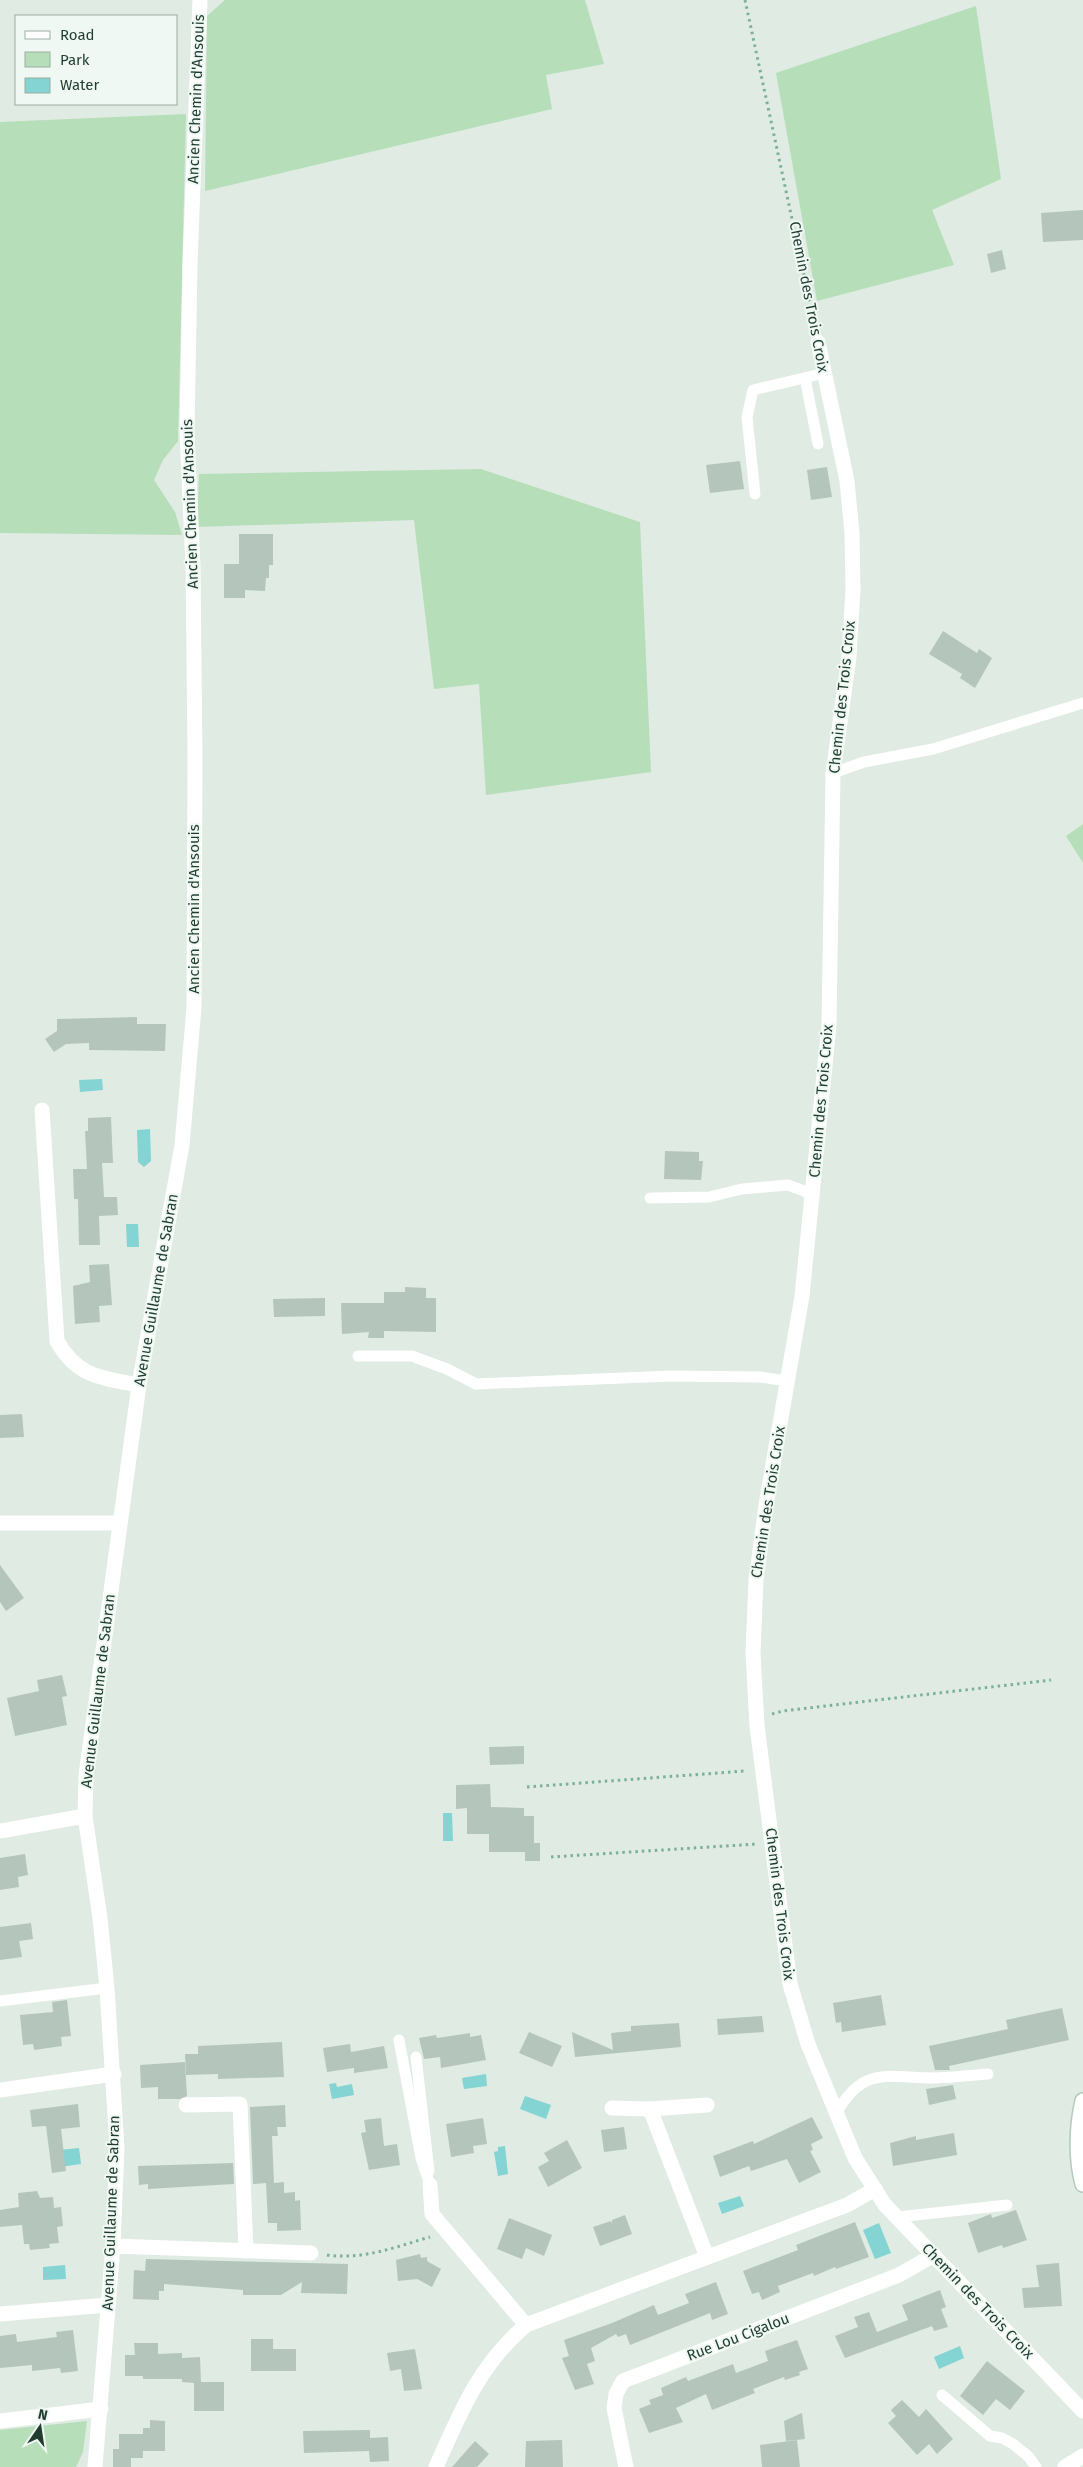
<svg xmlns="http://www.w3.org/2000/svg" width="1083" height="2467" font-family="'Fira Sans',sans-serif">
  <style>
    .green { fill: #b6deb9 }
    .water { fill: #83d4d2 }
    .building { fill: #b4c6bc }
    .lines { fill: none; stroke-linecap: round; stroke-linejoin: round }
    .secondary-casing { stroke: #b1ccbd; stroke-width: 18 }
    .path { stroke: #7db197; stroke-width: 3; stroke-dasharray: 2.5 4; stroke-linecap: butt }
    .lane { stroke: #fff; stroke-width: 11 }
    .street { stroke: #fff; stroke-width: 15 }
    .secondary { stroke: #fff; stroke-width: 15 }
    .labels { text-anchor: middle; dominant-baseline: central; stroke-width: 4; stroke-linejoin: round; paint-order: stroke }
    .street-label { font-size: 15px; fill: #1f3c2f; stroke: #eff8f2 }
  </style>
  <rect width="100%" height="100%" fill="#dfebe3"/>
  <g class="green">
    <polygon points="225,0 585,0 604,64 546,75 552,109 205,191 207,16"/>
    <polygon points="976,6 1001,179 932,210 954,265 817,301 776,73"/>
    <polygon points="186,114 178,441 163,460 154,480 175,512 182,535 0,533 0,122"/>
    <polygon points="481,469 640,522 651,772 486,795 479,684 434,689 414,520 197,527 199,474"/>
    <polygon points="1083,824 1083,863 1066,836"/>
    <polygon points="87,2421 83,2452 76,2467 0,2467 0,2430"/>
  </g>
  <g class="water">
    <polygon points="102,1079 103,1090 80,1092 79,1080"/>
    <polygon points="150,1129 151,1161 144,1167 138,1162 137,1130"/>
    <polygon points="126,1224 138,1224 139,1247 127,1247"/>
    <polygon points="443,1813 452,1813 453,1841 443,1841"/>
    <polygon points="486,2074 487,2086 464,2089 462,2078"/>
    <polygon points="336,2083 337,2087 352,2084 354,2095 332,2099 329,2084"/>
    <polygon points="525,2096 551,2105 546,2119 520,2109"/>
    <polygon points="505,2146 508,2174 498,2176 494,2152 498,2151 498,2147"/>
    <polygon points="79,2148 81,2164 52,2168 50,2151"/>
    <polygon points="740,2196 744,2206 722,2214 718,2203"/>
    <polygon points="879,2223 891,2253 875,2259 863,2230"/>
    <polygon points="65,2265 66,2279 43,2280 43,2267"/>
    <polygon points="960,2346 964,2358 939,2369 934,2357"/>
  </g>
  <g class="building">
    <polygon points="1083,210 1083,240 1043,242 1041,213"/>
    <polygon points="1002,250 1006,269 991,273 987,254"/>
    <polygon points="740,461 744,489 710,493 706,465"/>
    <polygon points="827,467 832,497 811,500 807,470"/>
    <polygon points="239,534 273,534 273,565 269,565 269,578 266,578 265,591 245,590 245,598 224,598 224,564 239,564"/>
    <polygon points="943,631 977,653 979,649 992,658 975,688 960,678 962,674 929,654"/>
    <polygon points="137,1017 137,1024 166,1024 165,1051 89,1050 89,1043 66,1044 54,1052 45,1039 57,1031 57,1019"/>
    <polygon points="111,1117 113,1163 102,1163 104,1197 117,1197 118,1215 99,1216 100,1245 79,1245 78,1199 74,1199 73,1169 87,1169 85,1131 88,1131 88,1118"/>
    <polygon points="665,1151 699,1152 699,1161 703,1161 701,1180 664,1179"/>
    <polygon points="109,1264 112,1305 99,1306 100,1322 75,1324 73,1286 90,1282 89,1265"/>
    <polygon points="405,1287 426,1288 426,1298 436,1298 436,1332 384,1331 384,1338 368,1338 369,1332 342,1334 341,1303 384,1303 384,1292 405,1292"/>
    <polygon points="325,1298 325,1316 274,1317 273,1299"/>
    <polygon points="22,1414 24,1437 0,1438 0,1415"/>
    <polygon points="0,1565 24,1598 6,1611 0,1602"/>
    <polygon points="62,1675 67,1696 62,1697 67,1725 15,1736 7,1698 39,1691 37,1680"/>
    <polygon points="524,1746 524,1764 490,1765 489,1747"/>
    <polygon points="490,1784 491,1807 524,1808 524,1816 534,1816 534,1843 540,1843 540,1861 525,1861 525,1852 489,1852 489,1834 467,1834 467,1808 456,1809 456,1785"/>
    <polygon points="25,1854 28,1875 18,1877 19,1887 0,1890 0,1858"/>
    <polygon points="31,1923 33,1939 19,1941 22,1957 0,1960 0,1927"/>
    <polygon points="881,1995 886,2025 842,2032 841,2022 836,2023 833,2003"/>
    <polygon points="67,2000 71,2036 61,2037 62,2046 34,2050 33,2044 23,2045 20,2015 53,2012 52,2002"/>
    <polygon points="1062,2008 1069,2040 949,2066 950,2070 935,2070 929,2046 1008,2029 1006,2020"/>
    <polygon points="762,2016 764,2032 718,2035 717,2019"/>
    <polygon points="679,2023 681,2047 575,2057 572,2032 613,2050 611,2033 631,2031 631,2026"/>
    <polygon points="529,2032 562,2046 552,2067 519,2053"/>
    <polygon points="470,2033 470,2037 481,2035 486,2060 441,2068 440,2057 424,2059 419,2038 436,2035 437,2038"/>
    <polygon points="282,2042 284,2077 218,2079 218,2074 186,2075 185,2054 198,2054 198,2046"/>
    <polygon points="350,2044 351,2052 384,2046 388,2068 354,2073 354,2068 327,2072 323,2048"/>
    <polygon points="185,2062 187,2096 180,2099 158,2099 158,2087 141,2088 140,2065"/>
    <polygon points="953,2085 956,2099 929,2105 926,2089"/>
    <polygon points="78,2104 80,2127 61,2129 66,2171 52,2173 46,2126 32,2127 30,2110"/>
    <polygon points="285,2105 286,2127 277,2127 278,2136 272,2136 274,2183 284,2182 284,2193 295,2192 295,2201 300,2200 301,2230 277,2231 277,2223 268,2223 266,2183 253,2184 250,2107"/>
    <polygon points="812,2117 823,2138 811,2144 813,2150 810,2151 821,2172 799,2183 787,2159 751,2171 749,2166 720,2177 713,2156 753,2141 754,2144"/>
    <polygon points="381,2118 384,2146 397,2144 400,2165 369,2170 361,2133 366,2132 364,2120"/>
    <polygon points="483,2118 487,2144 473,2146 474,2153 451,2157 446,2124"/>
    <polygon points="624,2127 627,2149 604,2152 601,2130"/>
    <polygon points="954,2133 957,2155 893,2166 890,2143 916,2136 916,2140"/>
    <polygon points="567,2140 582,2168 548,2187 538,2167 549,2161 544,2153"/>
    <polygon points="233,2163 234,2184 148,2189 148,2184 139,2185 138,2166"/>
    <polygon points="37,2191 40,2198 53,2197 54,2208 61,2207 63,2226 57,2227 59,2243 49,2244 50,2248 30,2250 29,2244 24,2244 22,2225 0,2227 0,2210 19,2207 18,2193"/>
    <polygon points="1016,2210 1027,2240 1003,2248 1002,2245 978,2253 968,2223 991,2214 992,2218"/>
    <polygon points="625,2215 632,2234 600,2246 593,2227 611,2221 612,2224 612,2220"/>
    <polygon points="509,2218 552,2235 544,2256 526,2248 522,2259 497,2249"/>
    <polygon points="855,2222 869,2257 836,2269 835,2267 814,2276 813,2273 778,2286 780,2292 762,2300 759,2292 752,2294 743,2271 798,2250 796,2245"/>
    <polygon points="420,2254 421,2258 427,2257 427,2261 441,2269 432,2287 417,2279 398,2281 396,2260"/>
    <polygon points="146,2259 348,2264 347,2294 301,2293 302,2282 281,2295 243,2295 243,2290 164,2284 164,2291 159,2291 159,2300 133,2299 134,2270 145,2271"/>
    <polygon points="1059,2263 1062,2306 1024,2308 1022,2288 1039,2287 1036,2265"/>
    <polygon points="716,2282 728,2314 712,2320 710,2313 630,2345 626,2334 618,2337 616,2334 591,2348 595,2361 587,2364 594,2384 575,2390 562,2358 569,2356 564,2340 612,2323 654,2305 658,2315 689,2303 685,2294"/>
    <polygon points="940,2290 946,2307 941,2309 948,2327 934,2331 932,2326 845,2358 835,2336 858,2327 854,2317 869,2312 877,2332 908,2320 902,2305"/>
    <polygon points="73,2330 78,2371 61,2373 60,2368 32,2371 32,2365 0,2368 0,2336 16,2334 17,2342 57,2337 56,2332"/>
    <polygon points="251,2339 273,2339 273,2349 296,2349 296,2371 251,2371"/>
    <polygon points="797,2340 808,2369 799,2372 800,2375 785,2380 784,2377 753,2389 755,2393 712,2410 706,2394 676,2408 683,2422 649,2433 639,2409 651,2404 649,2400 663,2395 661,2388 686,2377 688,2381 733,2364 736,2373 768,2361 765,2351"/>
    <polygon points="134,2343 158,2343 158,2354 182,2353 182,2358 200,2357 201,2382 224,2382 224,2411 194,2411 194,2383 182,2382 182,2379 143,2379 143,2376 125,2376 125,2355 135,2355"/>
    <polygon points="415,2349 422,2389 404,2391 401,2369 390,2371 387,2353"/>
    <polygon points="987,2361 1025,2391 1010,2410 996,2399 983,2415 960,2396"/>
    <polygon points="902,2400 919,2417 926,2409 953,2439 937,2454 929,2444 917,2455 888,2423 896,2416 891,2410"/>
    <polygon points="802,2413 805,2439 786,2441 784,2421"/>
    <polygon points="150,2420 165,2421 165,2451 143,2451 143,2458 131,2458 131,2467 113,2467 113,2449 119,2449 119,2434 143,2434 143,2428 150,2428"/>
    <polygon points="370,2430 370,2438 388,2437 389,2461 370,2462 369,2451 304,2453 303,2431"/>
    <polygon points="562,2440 563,2467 525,2467 526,2441"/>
    <polygon points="797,2440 800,2467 762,2467 760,2445"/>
    <polygon points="475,2441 489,2454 477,2467 452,2467"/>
  </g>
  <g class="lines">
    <g class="secondary-casing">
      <path id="secondary" d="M1083,2101C1077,2127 1076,2158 1083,2184"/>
    </g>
    <g class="path">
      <polyline points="745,0 815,326"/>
      <polyline points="772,1714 783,1711 1051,1680"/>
      <polyline points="527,1787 745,1771"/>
      <polyline points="551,1857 757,1844"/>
      <path d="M327,2255C364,2260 395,2247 430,2237"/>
    </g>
    <g class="lane">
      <polyline points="805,378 818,444"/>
      <polyline points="755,494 747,417 753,390 825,373"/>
      <polyline points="833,773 864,762 933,749 1083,703"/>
      <polyline points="650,1198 709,1197 742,1189 788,1185 812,1194"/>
      <polyline points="358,1356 412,1356 447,1369 476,1384 670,1376 760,1377 787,1381"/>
      <polyline points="0,2001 107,1988"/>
      <polyline points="399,2040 421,2158 430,2185"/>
      <polyline points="416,2057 429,2171"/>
      <path d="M837,2112C864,2065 888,2078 934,2078C952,2078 970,2075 988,2074"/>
      <polyline points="898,2217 1007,2205"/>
      <polyline points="942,2395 990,2436 1002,2438 1013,2444 1028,2456 1036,2467"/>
    </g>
    <g class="street">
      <polyline points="818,342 847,481 852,533 853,590 849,657 833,773 829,1025 802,1296 766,1505 756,1580 753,1653 757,1726 790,1984 808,2044 855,2158 885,2205 1083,2411"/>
      <path d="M42,1110L57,1341C77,1377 102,1378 139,1385"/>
      <polyline points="0,1523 120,1523"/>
      <polyline points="0,1831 85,1816"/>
      <polyline points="0,2090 114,2074"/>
      <polyline points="186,2105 240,2104 246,2251"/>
      <polyline points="612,2108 650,2109 707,2105"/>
      <polyline points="650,2109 707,2257"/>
      <polyline points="430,2185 432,2214 526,2325"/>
      <polyline points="113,2246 311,2253"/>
      <polyline points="0,2314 108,2305"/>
      <polyline points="0,2421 101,2409"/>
      <polyline points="95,2467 113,2246 117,2148 107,1988 100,1918 85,1816 86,1775 139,1385 182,1145 194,1008 195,756 193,566 187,433 190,265 200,0"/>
      <path d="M436,2467C460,2413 479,2365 526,2325L847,2205L875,2189"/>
      <polyline points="626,2467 614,2408 616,2394 623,2381 899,2275 934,2255"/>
      <polyline points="1065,2467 1083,2456"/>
    </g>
    <use href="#secondary" class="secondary"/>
  </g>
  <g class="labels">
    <g class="street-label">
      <text transform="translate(196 99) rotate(-88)">Ancien Chemin d'Ansouis</text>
      <text transform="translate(809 297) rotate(79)">Chemin des Trois Croix</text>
      <text transform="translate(190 504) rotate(-92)">Ancien Chemin d'Ansouis</text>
      <text transform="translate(842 697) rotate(-84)">Chemin des Trois Croix</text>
      <text transform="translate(194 909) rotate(-90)">Ancien Chemin d'Ansouis</text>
      <text transform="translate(821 1101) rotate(-85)">Chemin des Trois Croix</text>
      <text transform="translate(156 1290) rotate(-80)">Avenue Guillaume de Sabran</text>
      <text transform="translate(768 1502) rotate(-81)">Chemin des Trois Croix</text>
      <text transform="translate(98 1691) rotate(-83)">Avenue Guillaume de Sabran</text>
      <text transform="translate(780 1904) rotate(83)">Chemin des Trois Croix</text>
      <text transform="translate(111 2213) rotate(-88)">Avenue Guillaume de Sabran</text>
      <text transform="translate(978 2301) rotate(46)">Chemin des Trois Croix</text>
      <text transform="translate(738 2337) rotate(-21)">Rue Lou Cigalou</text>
    </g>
  </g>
  <rect x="15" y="15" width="162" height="90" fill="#eff8f2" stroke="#9cada4"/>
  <rect x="25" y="31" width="25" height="8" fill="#ffffff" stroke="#9cada4"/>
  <text x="60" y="40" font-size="15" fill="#1f3c2f">Road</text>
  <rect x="25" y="52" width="25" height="15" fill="#b6deb9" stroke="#9cada4"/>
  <text x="60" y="65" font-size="15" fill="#1f3c2f">Park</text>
  <rect x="25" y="78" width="25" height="15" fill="#83d4d2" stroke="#9cada4"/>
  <text x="60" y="90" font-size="15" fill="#1f3c2f">Water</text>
  <g transform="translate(40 2427) rotate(13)" stroke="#eff8f2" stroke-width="4" paint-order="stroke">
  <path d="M0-4L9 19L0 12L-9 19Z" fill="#1f3c2f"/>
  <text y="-8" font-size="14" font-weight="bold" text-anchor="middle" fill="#1f3c2f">N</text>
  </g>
</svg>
